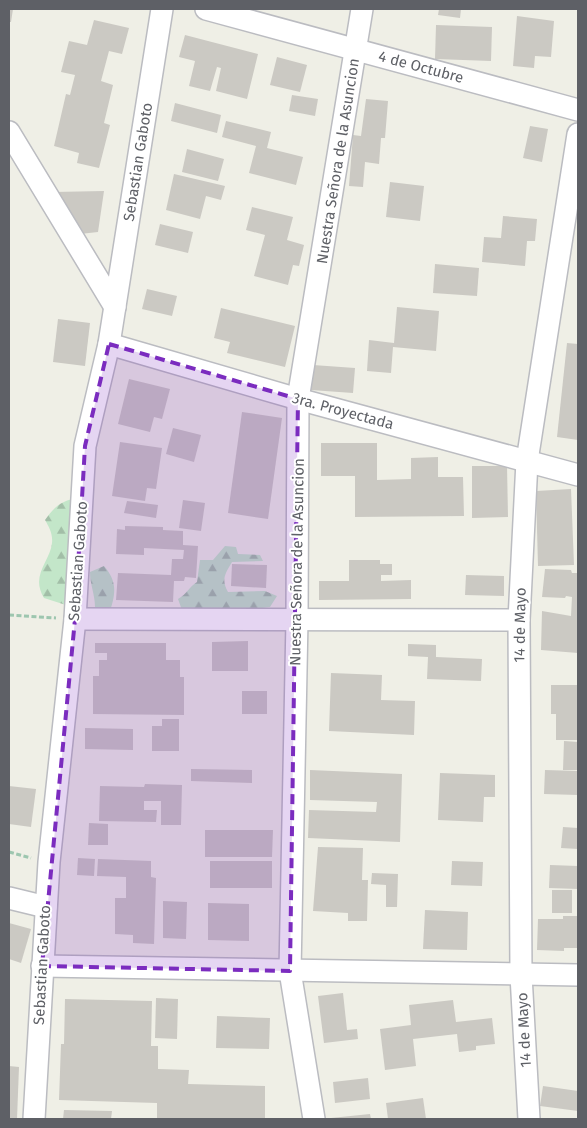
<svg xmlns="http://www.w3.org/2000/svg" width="587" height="1128" font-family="'Fira Sans',sans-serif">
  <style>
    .forest { fill: url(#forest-firs) }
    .building { fill: #cbc9c3 }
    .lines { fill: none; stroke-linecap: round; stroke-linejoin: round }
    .street-casing { stroke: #bbbcc1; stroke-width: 24 }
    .path { stroke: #9dc6af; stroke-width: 3; stroke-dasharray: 5 2.5; stroke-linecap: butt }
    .street { stroke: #fff; stroke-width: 21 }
    .marked { fill: #7b2cbf; fill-opacity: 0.2; stroke: #7b2cbf; stroke-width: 4; stroke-dasharray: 10 6; stroke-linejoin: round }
    .labels { text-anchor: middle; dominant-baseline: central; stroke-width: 4; stroke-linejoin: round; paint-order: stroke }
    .street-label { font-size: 15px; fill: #5e6066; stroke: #fff }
  </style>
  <defs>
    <pattern id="forest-firs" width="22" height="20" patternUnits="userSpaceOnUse" patternTransform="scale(1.25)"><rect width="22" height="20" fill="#c3e6c9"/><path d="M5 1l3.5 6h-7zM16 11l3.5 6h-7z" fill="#a2bea7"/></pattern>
  </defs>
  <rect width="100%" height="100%" fill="#efefe6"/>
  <g class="forest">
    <path d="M79,498L69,606L44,598C30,575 50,562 52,543C53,534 49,527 45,520C55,506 62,500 79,498Z"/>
    <path d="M225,546L236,547L238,554L260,555L263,561L232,562C225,574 221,579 228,592L265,591L277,596L270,607L249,610H182L178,599C187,594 189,587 197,582L200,560H213Z"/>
    <path d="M104,566C117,581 116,593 110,611H101L95,607C95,594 90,585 90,572Z"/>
  </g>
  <g class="building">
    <polygon points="9,9 13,9 11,22 9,22"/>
    <polygon points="439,9 461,9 460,18 438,15"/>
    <polygon points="517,16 554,21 551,57 535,56 534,68 513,66"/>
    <polygon points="94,20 129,28 122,54 109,51 101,81 113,85 104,123 110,125 99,168 77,163 79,153 54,146 66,94 70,95 75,75 61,72 69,41 87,45"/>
    <polygon points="436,25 492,27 491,61 435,59"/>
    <polygon points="185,35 258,54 247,99 216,91 221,68 217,67 210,91 189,86 195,61 179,57"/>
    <polygon points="277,57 307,65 300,92 270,85"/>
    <polygon points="292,95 318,99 315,116 289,111"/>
    <polygon points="366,99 388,101 385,138 381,138 379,164 365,162 363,187 349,186 353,135 361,136"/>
    <polygon points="175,103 221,115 217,133 171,121"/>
    <polygon points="226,121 271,132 267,148 303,157 296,185 249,173 256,146 222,137"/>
    <polygon points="530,126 548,129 542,162 523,158"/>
    <polygon points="187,149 224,159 218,181 182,172"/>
    <polygon points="174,174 225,186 221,200 206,196 200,219 166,210"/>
    <polygon points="390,182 424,186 420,221 386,217"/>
    <polygon points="104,191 98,232 80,234 53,192"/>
    <polygon points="252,207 293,217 287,240 304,245 299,266 293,265 288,285 254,276 265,235 246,230"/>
    <polygon points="503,216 537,219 535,241 527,241 525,266 482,262 484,237 501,238"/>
    <polygon points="160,224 193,232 188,253 155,245"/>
    <polygon points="435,264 479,268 477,296 433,293"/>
    <polygon points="147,289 177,296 172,316 142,309"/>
    <polygon points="397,307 439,311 436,351 393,347 391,373 367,371 369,340 394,343"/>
    <polygon points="221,308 295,326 285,367 227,353 230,342 214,338"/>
    <polygon points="58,319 90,323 85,366 53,362"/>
    <polygon points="567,343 578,344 578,440 557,437"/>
    <polygon points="313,365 355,368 353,393 311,390"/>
    <polygon points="129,379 170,389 162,419 154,417 150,432 118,424"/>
    <polygon points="242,412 282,418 268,519 228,513"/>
    <polygon points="173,428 201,435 194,462 166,454"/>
    <polygon points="120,442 162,448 156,489 147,488 145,501 112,496"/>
    <polygon points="321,443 377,443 377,480 411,479 411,458 438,457 438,477 463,477 464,516 355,517 355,476 321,476"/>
    <polygon points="472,466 507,466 508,517 472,518"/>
    <polygon points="571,489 574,565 538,566 536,491"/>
    <polygon points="183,500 205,503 201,531 179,528"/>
    <polygon points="127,501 158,505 156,518 124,513"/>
    <polygon points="125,526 163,527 163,530 183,531 183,545 198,546 196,578 185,577 184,581 174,581 173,602 116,600 118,573 171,575 172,559 183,559 184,550 144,548 144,555 116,554 117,529 125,530"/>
    <polygon points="349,560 380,560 380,564 392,564 392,575 381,575 381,581 411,580 411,599 319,600 319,581 349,581"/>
    <polygon points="232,564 267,565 266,588 231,586"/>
    <polygon points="545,569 571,570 572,573 578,573 578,653 541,650 542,611 571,616 572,597 566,596 565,598 542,597"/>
    <polygon points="466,575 504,576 504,596 465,595"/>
    <polygon points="248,641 248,671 212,671 212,642"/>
    <polygon points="95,643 166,643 166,660 180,660 180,677 184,677 184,715 93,714 93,676 99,676 99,660 107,660 107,653 95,653"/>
    <polygon points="408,644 436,645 436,657 482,659 481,681 427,679 428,657 408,656"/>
    <polygon points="331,673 382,675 381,700 415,701 414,735 329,731"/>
    <polygon points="551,685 578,685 578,740 556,740 556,714 551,714"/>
    <rect x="242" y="691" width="25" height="23"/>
    <polygon points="162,719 179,719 179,751 152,751 152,726 162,726"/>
    <polygon points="85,728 133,729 133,750 85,749"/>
    <polygon points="564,741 578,742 578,770 563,770"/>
    <polygon points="191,769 252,770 252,783 191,781"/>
    <polygon points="310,770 402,774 400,842 308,838 309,810 376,812 377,802 310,800"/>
    <polygon points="545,770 578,771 578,795 544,794"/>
    <polygon points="440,773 495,775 495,797 484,797 483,822 438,820"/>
    <polygon points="145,784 182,785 181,825 161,825 161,801 144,801 144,810 157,810 156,822 99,821 100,786 144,787"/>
    <polygon points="9,786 36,789 31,827 9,824"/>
    <polygon points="89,823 108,824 108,845 88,845"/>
    <polygon points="563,827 578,828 578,849 561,848"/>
    <polygon points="205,830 273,830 272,857 205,857"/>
    <polygon points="318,847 363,848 362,880 368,880 367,921 348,921 348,913 313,911"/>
    <polygon points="78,858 95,859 94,876 77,875"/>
    <polygon points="98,859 151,861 151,877 156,878 154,944 133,943 133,935 115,934 115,898 126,898 126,877 97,876"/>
    <rect x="210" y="861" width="62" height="27"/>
    <polygon points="452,861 483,862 482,886 451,885"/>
    <polygon points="550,865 578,866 578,889 549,888"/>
    <polygon points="372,873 398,874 397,907 386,907 386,885 371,884"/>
    <rect x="552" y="890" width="20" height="23"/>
    <polygon points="163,901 187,902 186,939 163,938"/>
    <polygon points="208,903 249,904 249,941 208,940"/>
    <polygon points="425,910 468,912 467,950 423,949"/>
    <polygon points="563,916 578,916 578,948 564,948 564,951 537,950 538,919 563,919"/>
    <polygon points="9,923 31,929 21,963 9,959"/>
    <polygon points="343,993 347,1030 357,1029 358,1039 324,1043 318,996"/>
    <polygon points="156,998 178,999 177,1039 155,1038"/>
    <polygon points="65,999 152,1001 151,1046 158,1046 158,1069 189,1070 188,1084 265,1086 265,1119 157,1119 157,1103 59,1100 61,1044 64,1044"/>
    <polygon points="453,1000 456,1022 492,1018 495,1044 476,1046 476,1050 459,1052 457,1034 413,1039 416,1066 385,1070 380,1029 411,1025 409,1005"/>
    <polygon points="217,1016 270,1018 269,1049 216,1048"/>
    <polygon points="9,1066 19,1067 17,1119 9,1119"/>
    <polygon points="368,1078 370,1099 335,1103 333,1082"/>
    <polygon points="543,1086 578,1091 578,1111 540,1106"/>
    <polygon points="423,1098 426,1119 388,1119 386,1103"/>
    <polygon points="64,1110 112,1111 111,1119 63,1119"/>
    <polygon points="370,1114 371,1119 331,1119 331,1118"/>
  </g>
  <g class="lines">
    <g class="street-casing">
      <g id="street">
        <polyline points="206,9 578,110"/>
        <polyline points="9,132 115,307"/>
        <polyline points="109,344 298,399 578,475"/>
        <polyline points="75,619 519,620"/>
        <polyline points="9,898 46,907"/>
        <polyline points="42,966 578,975"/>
        <polyline points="34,1119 49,862 75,619 85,446 109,344 162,9"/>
        <polyline points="314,1119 290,971 297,620 298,399 362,9"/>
        <polyline points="529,1119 521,975 519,620 527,461 578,134"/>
      </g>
    </g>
    <g class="path">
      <polyline points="9,615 56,618"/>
      <polyline points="9,852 31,858"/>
    </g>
    <use href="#street" class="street"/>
  </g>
  <path class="marked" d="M109,344L298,399L290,971L42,966L75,619L85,446Z"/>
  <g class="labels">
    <g class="street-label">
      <text transform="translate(421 67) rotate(15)">4 de Octubre</text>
      <text transform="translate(338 161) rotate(-81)">Nuestra Señora de la Asuncion</text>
      <text transform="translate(138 162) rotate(-81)">Sebastian Gaboto</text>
      <text transform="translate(343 411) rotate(15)">3ra. Proyectada</text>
      <text transform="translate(78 561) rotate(-86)">Sebastian Gaboto</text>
      <text transform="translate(297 562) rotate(-89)">Nuestra Señora de la Asuncion</text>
      <text transform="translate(520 625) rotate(-89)">14 de Mayo</text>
      <text transform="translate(42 965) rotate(-87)">Sebastian Gaboto</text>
      <text transform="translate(524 1030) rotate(-93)">14 de Mayo</text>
    </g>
  </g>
  <rect width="587" height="1128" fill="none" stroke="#5e6066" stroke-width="20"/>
</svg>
